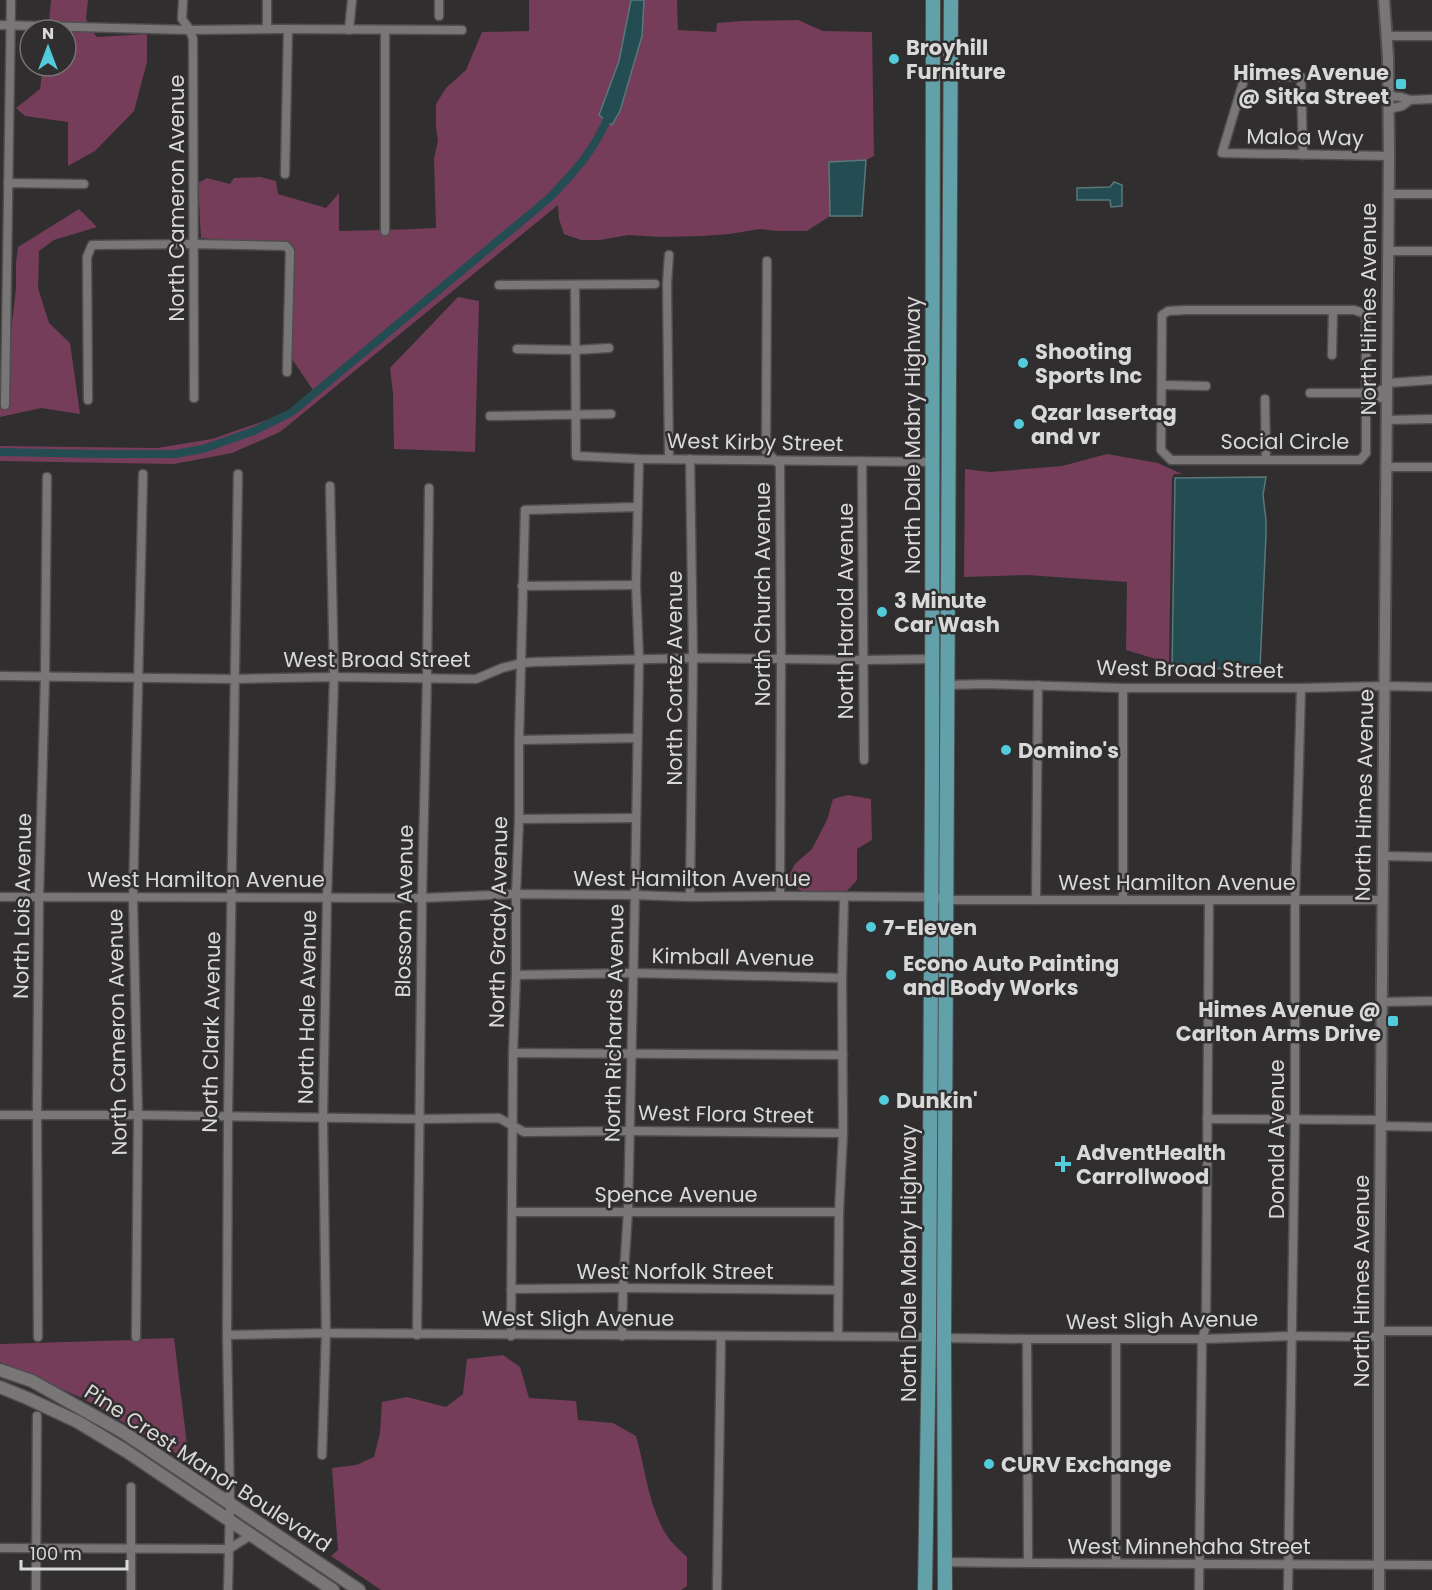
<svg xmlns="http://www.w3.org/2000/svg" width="1432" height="1590" font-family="Poppins,sans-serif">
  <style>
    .green { fill: #753d59 }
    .water { fill: #234d52; stroke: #5a777a; stroke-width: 1.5 }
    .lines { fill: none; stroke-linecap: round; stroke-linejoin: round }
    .canal { stroke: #234d52; stroke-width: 8 }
    .minor-casing { stroke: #4f4d4d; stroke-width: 11 }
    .tertiary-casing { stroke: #4f4d4d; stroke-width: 14 }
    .secondary-casing { stroke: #4f4d4d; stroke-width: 15 }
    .primary-casing { stroke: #4f4d4d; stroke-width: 16 }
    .minor { stroke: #797677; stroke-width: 8 }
    .tertiary { stroke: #797677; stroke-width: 10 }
    .secondary { stroke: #797677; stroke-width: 12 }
    .primary { stroke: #62a1a9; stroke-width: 14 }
    .poi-dot { fill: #52cbda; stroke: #312e2f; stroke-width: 2 }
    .labels { text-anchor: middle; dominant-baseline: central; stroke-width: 5; stroke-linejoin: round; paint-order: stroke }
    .poi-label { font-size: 21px; font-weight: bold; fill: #dad9d9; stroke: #312e2f; text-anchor: start }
    .street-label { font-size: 21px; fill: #dad9d9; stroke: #312e2f }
  </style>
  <rect width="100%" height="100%" fill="#312e2f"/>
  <g class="green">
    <polygon points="51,0 88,0 86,18 88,23 49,22"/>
    <polygon points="529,0 631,0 619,61 599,114 612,125 620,111 642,36 644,0 677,0 678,30 716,32 717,23 742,21 798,20 823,31 872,32 874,156 866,160 829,162 830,216 807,231 777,231 760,229 730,234 702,236 662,237 628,235 600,240 581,240 564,234 559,219 558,205 280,432 232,453 174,464 0,461 0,446 157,448 212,439 287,413 313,390 292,359 294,253 295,251 294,247 286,242 221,240 201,238 198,183 207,178 230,184 234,178 261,177 276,181 278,194 326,208 339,193 339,231 381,230 381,235 388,235 388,230 436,228 434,158 438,141 436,128 436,104 446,88 466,70 482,32 529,31"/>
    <polygon points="66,31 93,32 97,37 147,34 147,62 134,111 95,151 68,166 68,122 25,116 16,108 40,89 43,66 66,66"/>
    <polygon points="79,209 97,227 54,240 39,251 38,288 49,323 70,343 80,414 41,408 0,417 0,386 2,384 2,409 9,409 11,332 16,288 16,263 18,247"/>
    <polygon points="458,297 479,301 475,452 394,449 393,393 390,368"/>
    <polygon points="1107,454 1158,463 1182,474 1174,474 1172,478 1169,663 1126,650 1127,582 1027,575 964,577 965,469 990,472 1062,466"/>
    <polygon points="848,795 871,799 872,840 857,849 857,880 845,893 802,891 785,883 795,864 812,849 827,820 833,799"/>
    <polygon points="174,1338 189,1461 84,1399 0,1362 0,1344 132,1340 133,1341 139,1341 140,1339"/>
    <path d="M503,1355L520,1367L529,1398L576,1401L578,1420L613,1423L636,1436C646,1470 648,1510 670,1540C675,1546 681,1551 687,1557V1586L681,1590H381L331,1556L338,1550L332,1468L356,1465L374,1457L380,1433L382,1402L407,1397L446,1407L463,1394L467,1359Z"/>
  </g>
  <g class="water">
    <polygon points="631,0 644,0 642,36 620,111 612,125 599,115 619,61"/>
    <polygon points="866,160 862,216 830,216 829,162"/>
    <polygon points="1114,182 1122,185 1122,206 1111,207 1110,200 1077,200 1077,188 1110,187"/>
    <polygon points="1266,477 1263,495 1266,520 1266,534 1260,668 1172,669 1175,478"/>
  </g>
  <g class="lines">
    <path class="canal" d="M0,452L100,454H175L203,449L254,431L292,412L547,200C574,173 596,149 610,112"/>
    <g class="minor-casing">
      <g id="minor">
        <polyline points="183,0 182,19 190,30 193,39 194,398"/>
        <polyline points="439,16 439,0"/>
        <polyline points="0,25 190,30 278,29 462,30"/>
        <polyline points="267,29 267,0"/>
        <polyline points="349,30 352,0"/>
        <polyline points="1387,36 1432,36"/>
        <polyline points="1389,96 1401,97 1410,100 1432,99"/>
        <polyline points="1389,109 1402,106 1410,100"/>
        <polyline points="1303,155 1301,77 1245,76 1222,153 1389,156"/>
        <polyline points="285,174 288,29"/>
        <polyline points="8,183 84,184"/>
        <polyline points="1388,194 1432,194"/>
        <polyline points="385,231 385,30"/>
        <polyline points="1388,251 1432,251"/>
        <polyline points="767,261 766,451 780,465 781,659 780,896"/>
        <polyline points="499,285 655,284"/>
        <polyline points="575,286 576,456 639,459 934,462"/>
        <polygon points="1186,310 1354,310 1366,314 1366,453 1360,460 1171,460 1161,450 1162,315 1168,311"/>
        <polyline points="517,349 575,350 609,348"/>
        <polyline points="1332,355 1333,311"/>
        <polyline points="1388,383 1432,380"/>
        <polyline points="1162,385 1206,386"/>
        <polyline points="1310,393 1367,393 1373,390 1388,390"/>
        <polyline points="1367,393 1373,398 1387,398"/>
        <polyline points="1265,399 1266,459"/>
        <polyline points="88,400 87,257 92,245 194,244 286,246 290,251 287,372"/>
        <polyline points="5,405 11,0"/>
        <polyline points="490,416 611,414"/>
        <polyline points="1387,420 1432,419"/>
        <polyline points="669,459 667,284 669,255"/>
        <polyline points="862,461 864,760"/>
        <polyline points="1386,467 1432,467"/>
        <polyline points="522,586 636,585"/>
        <polyline points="0,676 234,679 334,677 476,679 502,668 522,663 534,662 693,658 864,660 932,659"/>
        <polyline points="948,685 984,684 1123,688 1301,688 1385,686 1432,687"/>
        <polyline points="1123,688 1123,900"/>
        <polyline points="519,740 637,738"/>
        <polyline points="519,819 636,818"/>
        <polyline points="1383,856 1432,857"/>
        <polyline points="0,897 422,898 516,894 635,895 690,897 780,896 932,897 947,900 1383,900"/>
        <polyline points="690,897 693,658 690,459"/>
        <polyline points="1036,900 1038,685"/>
        <polyline points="516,975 633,973 842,978"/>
        <polyline points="1382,1002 1432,1001"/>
        <polyline points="513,1053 843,1055"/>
        <polyline points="0,1115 138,1115 419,1119 499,1118 524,1132 629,1131 843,1133"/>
        <polyline points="1207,1119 1382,1120"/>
        <polyline points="1381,1126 1432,1127"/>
        <polyline points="512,1212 839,1212"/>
        <polyline points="511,1289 623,1288 838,1290"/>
        <polyline points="1379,1331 1432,1331"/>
        <polyline points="227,1335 326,1333 929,1337"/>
        <polyline points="417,1335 422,898 427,678 429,488"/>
        <polyline points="838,1335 839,1212 843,1133 842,978 844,897"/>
        <polyline points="511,1336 513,1053 516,975 516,894 519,819 519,740 525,510 638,507"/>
        <polyline points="622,1336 623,1288 628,1211 635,895 639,659 636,585 639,459"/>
        <polyline points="38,1337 37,1115 39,897 45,677 47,477"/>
        <polyline points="136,1337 138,1115 133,898 143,474"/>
        <polyline points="944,1338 1027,1339 1202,1339 1292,1336 1379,1337"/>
        <polyline points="1027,1339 1028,1563"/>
        <polyline points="322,1455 326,1333 323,1118 327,898 334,677 330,486"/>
        <polyline points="131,1487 131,1590"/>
        <polyline points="0,1548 229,1549 251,1535"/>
        <polyline points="945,1562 1028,1563 1432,1565"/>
        <polyline points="1116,1563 1116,1339"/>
        <polyline points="36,1590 37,1416"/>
        <polyline points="228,1590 230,1503 227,1335 228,1116 238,474"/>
        <polyline points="717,1590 721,1336"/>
        <polyline points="1199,1590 1202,1339 1206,1326 1209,900"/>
        <polyline points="1288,1590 1295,1120 1295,901 1301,688"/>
      </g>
    </g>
    <g class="tertiary-casing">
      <polyline id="tertiary" points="1379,1590 1379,1331 1389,156 1388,56 1384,0"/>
    </g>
    <g class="secondary-casing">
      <g id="secondary">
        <polyline points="0,1370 32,1381 123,1432 359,1590"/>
        <polyline points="0,1387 27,1398 78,1422 126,1451 333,1590"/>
      </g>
    </g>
    <g class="primary-casing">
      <g id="primary">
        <polyline points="925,1590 929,1337 932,777 933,0"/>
        <polyline points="945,1590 944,1338 951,0"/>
      </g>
    </g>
    <use href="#minor" class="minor"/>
    <use href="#tertiary" class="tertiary"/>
    <use href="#secondary" class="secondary"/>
    <use href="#primary" class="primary"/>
  </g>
  <g class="poi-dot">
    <circle cx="894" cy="59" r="6"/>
    <rect x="1395" y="78" width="12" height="12" rx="3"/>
    <circle cx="1023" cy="363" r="6"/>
    <circle cx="1019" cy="424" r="6"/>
    <circle cx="882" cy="612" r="6"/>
    <circle cx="1006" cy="750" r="6"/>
    <circle cx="871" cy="927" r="6"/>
    <circle cx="891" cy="975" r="6"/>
    <rect x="1387" y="1015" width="12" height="12" rx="3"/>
    <circle cx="884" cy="1100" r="6"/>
    <path d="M1060 1155h6v6h6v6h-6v6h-6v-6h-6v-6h6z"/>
    <circle cx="989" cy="1464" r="6"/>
  </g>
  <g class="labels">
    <g class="poi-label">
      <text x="906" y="47">Broyhill<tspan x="906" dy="24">Furniture</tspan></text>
      <text x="1389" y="72" text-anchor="end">Himes Avenue<tspan x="1389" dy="24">@ Sitka Street</tspan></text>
      <text x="1035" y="351">Shooting<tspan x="1035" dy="24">Sports Inc</tspan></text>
      <text x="1031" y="412">Qzar lasertag<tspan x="1031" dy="24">and vr</tspan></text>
      <text x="894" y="600">3 Minute<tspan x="894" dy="24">Car Wash</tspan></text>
      <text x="1018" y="750">Domino's</text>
      <text x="883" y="927">7-Eleven</text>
      <text x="903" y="963">Econo Auto Painting<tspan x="903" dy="24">and Body Works</tspan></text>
      <text x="1381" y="1009" text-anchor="end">Himes Avenue @<tspan x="1381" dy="24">Carlton Arms Drive</tspan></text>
      <text x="896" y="1100">Dunkin'</text>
      <text x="1076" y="1152">AdventHealth<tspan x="1076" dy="24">Carrollwood</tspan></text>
      <text x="1001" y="1464">CURV Exchange</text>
    </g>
    <g class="street-label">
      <text transform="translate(1305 137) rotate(1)">Maloa Way</text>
      <text transform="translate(176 198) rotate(-90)">North Cameron Avenue</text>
      <text transform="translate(1368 309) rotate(-90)">North Himes Avenue</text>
      <text transform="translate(912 435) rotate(-90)">North Dale Mabry Highway</text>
      <text x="1285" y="441">Social Circle</text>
      <text transform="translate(755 442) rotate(1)">West Kirby Street</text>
      <text transform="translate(762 594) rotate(-90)">North Church Avenue</text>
      <text transform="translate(845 611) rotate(-90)">North Harold Avenue</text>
      <text x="377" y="659">West Broad Street</text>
      <text transform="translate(1190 669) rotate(1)">West Broad Street</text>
      <text transform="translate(674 678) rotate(-90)">North Cortez Avenue</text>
      <text transform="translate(1364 795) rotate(-89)">North Himes Avenue</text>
      <text x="692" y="878">West Hamilton Avenue</text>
      <text x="206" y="879">West Hamilton Avenue</text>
      <text x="1177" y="882">West Hamilton Avenue</text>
      <text transform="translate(22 906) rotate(-89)">North Lois Avenue</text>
      <text transform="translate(404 911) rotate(-89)">Blossom Avenue</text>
      <text transform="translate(498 922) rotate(-89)">North Grady Avenue</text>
      <text transform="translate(733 957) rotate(1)">Kimball Avenue</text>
      <text transform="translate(307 1007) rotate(-89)">North Hale Avenue</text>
      <text transform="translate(614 1023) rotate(-89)">North Richards Avenue</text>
      <text transform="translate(117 1032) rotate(-91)">North Cameron Avenue</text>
      <text transform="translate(211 1032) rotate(-89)">North Clark Avenue</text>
      <text transform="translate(726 1114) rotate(1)">West Flora Street</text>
      <text transform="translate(1276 1139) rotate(-90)">Donald Avenue</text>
      <text x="676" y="1194">Spence Avenue</text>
      <text transform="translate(908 1263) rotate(-90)">North Dale Mabry Highway</text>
      <text x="675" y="1271">West Norfolk Street</text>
      <text transform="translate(1361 1281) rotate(-90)">North Himes Avenue</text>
      <text x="578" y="1318">West Sligh Avenue</text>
      <text transform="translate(1162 1320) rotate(-1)">West Sligh Avenue</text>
      <text transform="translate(208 1468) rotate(33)">Pine Crest Manor Boulevard</text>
      <text x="1189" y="1546">West Minnehaha Street</text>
    </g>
  </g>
  <g transform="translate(48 48)"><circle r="28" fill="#312e2f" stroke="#757273" stroke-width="1.5"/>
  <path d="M0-4.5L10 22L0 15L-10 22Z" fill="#52cbda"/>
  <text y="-9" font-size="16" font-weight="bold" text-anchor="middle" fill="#dad9d9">N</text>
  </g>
  <path d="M21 1560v9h106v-9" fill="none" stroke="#dad9d9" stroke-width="3"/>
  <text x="30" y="1560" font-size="18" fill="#dad9d9" stroke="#312e2f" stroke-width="4.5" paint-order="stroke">100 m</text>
</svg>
